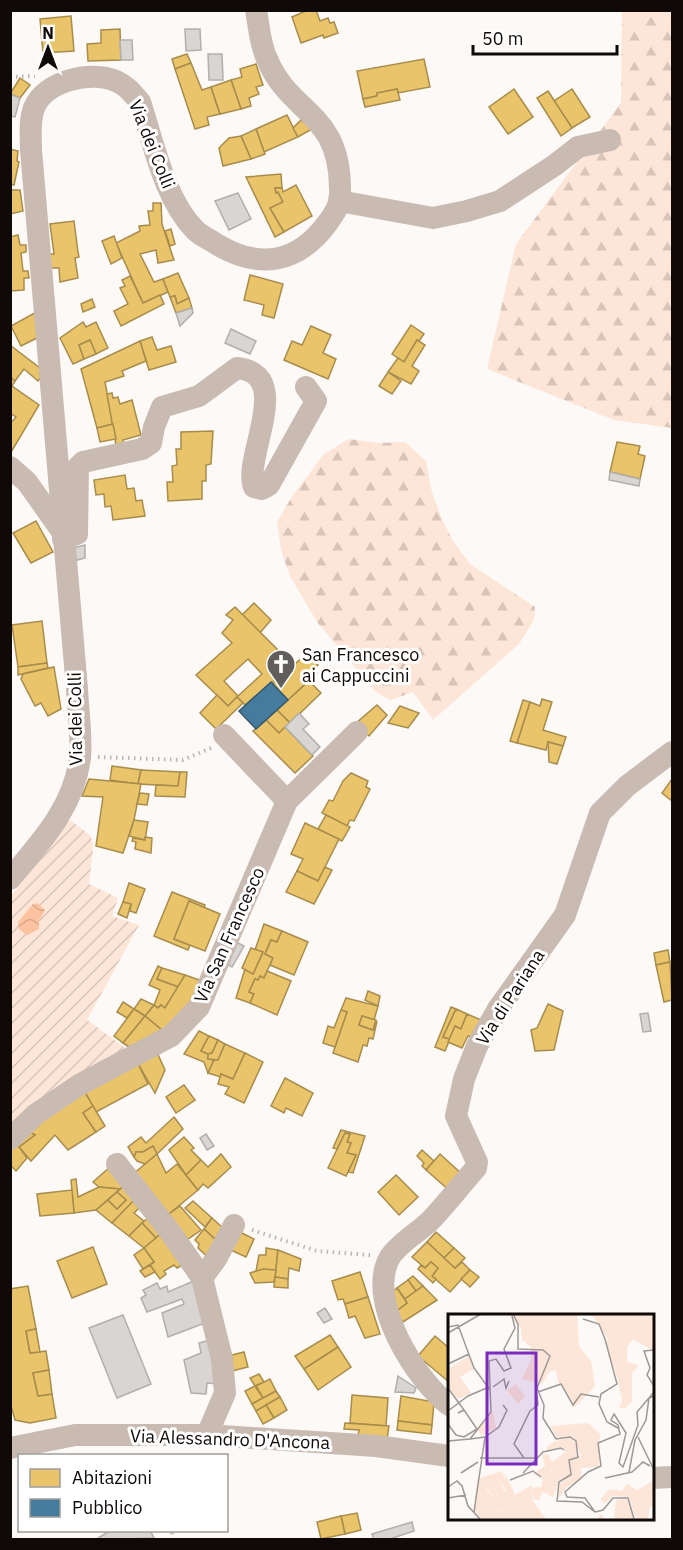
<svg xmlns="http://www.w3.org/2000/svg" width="683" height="1550" font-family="'IBM Plex Sans',sans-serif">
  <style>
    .forest { fill: url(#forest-firs) }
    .garden { fill: url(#garden-furrows) }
    .water { fill: url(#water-waves) }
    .homes { fill: #e9c46a; stroke: #a88c4c; stroke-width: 1.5; fill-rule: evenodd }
    .public { fill: #457b9d; stroke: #355970; stroke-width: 1.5 }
    .building { fill: #d9d5d2; stroke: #b2aeab; stroke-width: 1.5 }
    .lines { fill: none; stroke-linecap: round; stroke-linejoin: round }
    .path { stroke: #bfb5af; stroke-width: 4; stroke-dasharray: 1.5 4.5; stroke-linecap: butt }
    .minor { stroke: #c9bbb2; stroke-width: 22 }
    .labels { text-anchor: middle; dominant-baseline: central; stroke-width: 6; stroke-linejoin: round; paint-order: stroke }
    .street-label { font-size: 18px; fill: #0f0a07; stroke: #fff }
    .poi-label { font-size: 18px; fill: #0f0a07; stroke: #fff; text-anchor: start }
    .inset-road { fill: none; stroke: #9d9996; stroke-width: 1.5 }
    .view { fill: #7b2cbf; fill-opacity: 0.15; stroke: #7b2cbf; stroke-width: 3 }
    .inset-edge { fill: none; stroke: #0f0a07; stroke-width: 3 }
  </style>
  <defs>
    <pattern id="forest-firs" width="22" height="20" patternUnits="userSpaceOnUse" patternTransform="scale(1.5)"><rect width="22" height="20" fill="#fde6d8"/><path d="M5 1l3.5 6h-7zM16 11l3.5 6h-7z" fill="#d8c4b8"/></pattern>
    <pattern id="garden-furrows" width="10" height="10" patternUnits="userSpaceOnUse" patternTransform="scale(1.5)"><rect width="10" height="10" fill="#fde6d8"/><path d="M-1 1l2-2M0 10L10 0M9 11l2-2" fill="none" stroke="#d8c4b8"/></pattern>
    <pattern id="water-waves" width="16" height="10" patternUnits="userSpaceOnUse" patternTransform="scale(1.5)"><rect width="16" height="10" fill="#fdc3a1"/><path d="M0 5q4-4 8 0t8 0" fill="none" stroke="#d8a689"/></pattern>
  </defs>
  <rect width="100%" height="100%" fill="#fcf9f6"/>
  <g class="forest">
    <polygon points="622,11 672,11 672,428 614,420 487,369 516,244 621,103"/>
    <polygon points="349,439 377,443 405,442 426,461 431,489 441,517 453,541 470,564 535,607 534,620 519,644 433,720 413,692 391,700 377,693 317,622 290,576 281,550 277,522 291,498 324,454"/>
  </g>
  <polygon class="garden" points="70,820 91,836 93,850 89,884 118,898 112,916 139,925 87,1020 124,1047 123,1051 11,1128 11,896"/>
  <polygon class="water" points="37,903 45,910 39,921 39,929 27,935 19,929 18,922 33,904"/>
  <g class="homes">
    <polygon points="308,10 316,10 320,21 328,18 330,23 334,22 338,33 324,38 323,35 301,43 292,17"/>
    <polygon points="71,16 74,51 43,53 40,19"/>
    <polygon points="120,29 121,60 88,61 87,44 101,43 101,30"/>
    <polygon points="187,54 191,63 175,69 172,59"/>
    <polygon points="424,59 430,87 398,93 397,89 377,93 377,96 363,99 357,71"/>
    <polygon points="191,63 202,90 211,87 220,114 207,117 209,125 195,129 175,69"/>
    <polygon points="256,64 263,85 256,87 259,94 249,98 251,106 241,109 231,80 242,77 240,69"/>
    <polygon points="20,78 30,85 20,98 10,94"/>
    <polygon points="231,80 241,109 220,114 211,87"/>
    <polygon points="397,89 400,100 365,107 363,99 377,96 377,93"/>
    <polygon points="514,89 533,117 508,134 489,107"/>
    <polygon points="572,89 590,117 572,128 554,101"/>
    <polygon points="548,91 572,128 561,136 537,98"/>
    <polygon points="287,115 298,137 264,152 256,129"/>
    <polygon points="301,120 312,129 298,137 293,128"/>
    <polygon points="256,129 265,154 251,159 241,136"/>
    <polygon points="241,136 251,159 223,166 219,148 229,138"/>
    <polygon points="10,149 18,151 17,161 19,162 14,185 10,184"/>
    <polygon points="281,174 282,188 275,188 276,193 278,192 283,202 270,208 284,232 275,237 246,177"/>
    <polygon points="296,185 312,216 284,232 270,208 283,202 278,192 276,193 275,188 282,188 283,192"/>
    <polygon points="10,190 20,190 23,211 10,214"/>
    <polygon points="153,203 161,203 162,224 174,260 158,263 156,250 140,254 154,282 163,279 168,292 143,303 116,243 140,231 139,226 150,225 148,211 153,211"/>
    <polygon points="74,221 78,252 79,257 75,258 78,278 60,282 59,268 51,268 49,254 54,254 50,224"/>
    <polygon points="171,229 175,244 170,246 165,231"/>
    <polygon points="18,235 20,245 26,245 26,252 21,253 23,271 28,271 29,278 24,278 24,290 10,291 10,237"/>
    <polygon points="114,236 122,258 111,264 102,241"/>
    <polygon points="178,273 189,298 177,304 175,296 170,297 163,279"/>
    <polygon points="250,275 283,284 274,318 262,315 264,305 244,300"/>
    <polygon points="130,276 143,303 160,295 164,304 121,326 114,311 128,304 120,288 125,286 122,280"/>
    <polygon points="175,296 177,304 189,298 192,308 176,313 170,297"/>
    <polygon points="92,299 95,307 83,312 81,304"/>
    <polygon points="40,310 43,335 21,346 11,326"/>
    <polygon points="83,322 86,327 96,322 108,348 96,354 90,340 79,345 84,359 73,364 60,338"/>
    <polygon points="411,325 424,334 419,341 417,340 404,362 392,354"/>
    <polygon points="311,326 331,335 323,353 336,359 328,379 284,360 292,341 302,345"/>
    <polygon points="152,337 157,350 171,346 176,362 149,370 140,341"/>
    <polygon points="90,340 96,354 84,359 79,345"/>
    <polygon points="417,340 425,345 412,366 419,371 411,384 388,372 398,358 404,362"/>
    <polygon points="140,341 146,361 122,371 124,376 105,382 113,424 97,428 81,369"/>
    <polygon points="10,345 45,372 38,381 24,369 15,381 10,377"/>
    <polygon points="388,372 401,381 392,394 379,386"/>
    <polygon points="10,377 15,381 12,386 39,405 10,454 10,424 16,417 10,413"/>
    <polygon points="112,393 113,398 118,397 120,404 132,400 141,435 123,440 123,444 116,445 107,394"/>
    <polygon points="113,424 116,439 100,442 97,428"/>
    <polygon points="213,431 211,464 206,465 206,481 202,481 202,499 168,501 167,482 173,482 172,466 177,465 176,449 181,449 181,432"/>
    <polygon points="617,442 640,446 638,454 645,456 640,479 610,472"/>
    <polygon points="125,475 127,489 134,488 136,501 142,500 145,516 113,520 111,506 105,507 104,494 96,495 94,480"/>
    <polygon points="36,521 53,552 31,563 13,533"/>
    <polygon points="254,603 271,620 259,634 241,616"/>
    <path d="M235,607L293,665L245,705L237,697L228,706L196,675L232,643L222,633L233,620L226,615ZM248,659L262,674L238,696L224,681Z"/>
    <polygon points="42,621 47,663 18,667 12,625"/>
    <polygon points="307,653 318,665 313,669 317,673 288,700 273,684"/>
    <polygon points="47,663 48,668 18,675 18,667"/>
    <polygon points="54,667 61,709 48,716 41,703 35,706 21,679 23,674"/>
    <polygon points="309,681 321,693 290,723 277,710"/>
    <polygon points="217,695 228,706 237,697 243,703 216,729 200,713"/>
    <polygon points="542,699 552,702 543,730 566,737 563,746 548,742 546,750 517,743 530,702 540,706"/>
    <polygon points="523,700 530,702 517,743 510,741"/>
    <polygon points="377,705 387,715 369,736 356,723"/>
    <polygon points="400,706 419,713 408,728 388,723"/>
    <polygon points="277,710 290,723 279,733 266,720"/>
    <polygon points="266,720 279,733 285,727 313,756 295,773 253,731"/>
    <polygon points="548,742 563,746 557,764 549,762"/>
    <polygon points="112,766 141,770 138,784 110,780"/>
    <polygon points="141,770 180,772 178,786 138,784"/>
    <polygon points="180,772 187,772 185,797 155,796 156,785 178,786"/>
    <polygon points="351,773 368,781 366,787 370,789 354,821 350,820 347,826 322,813 329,800 333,801 343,781"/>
    <polygon points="89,779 141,784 134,820 123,853 96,846 103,797 82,796"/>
    <polygon points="672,779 672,801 662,793"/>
    <polygon points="140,793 149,794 147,805 137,804"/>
    <polygon points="326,815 350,827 342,841 318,829"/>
    <polygon points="134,820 148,822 145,840 129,836"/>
    <polygon points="305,823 339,839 318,881 297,871 303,859 291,854"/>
    <polygon points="145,837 152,838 151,853 135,849 136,842 132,841 133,838 145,840"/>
    <polygon points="325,867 332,870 314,904 286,892 297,871 318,881"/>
    <polygon points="129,883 145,889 136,913 130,911 131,904 123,902"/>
    <polygon points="172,892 205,905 204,908 189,901 174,939 190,945 188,950 154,936"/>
    <polygon points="189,901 220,914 205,951 174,939"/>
    <polygon points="123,902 131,904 127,918 118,914"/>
    <polygon points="264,924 282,931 277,942 271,940 265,954 273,958 264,978 260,976 258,980 255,979 249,992 254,994 250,1003 236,998 245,969 253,974 263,952 255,950"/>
    <polygon points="282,931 308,942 294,975 270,965 273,958 265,954 271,940 277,942"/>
    <polygon points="251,948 263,952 253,974 242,968"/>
    <polygon points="668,950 670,962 656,965 654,953"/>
    <polygon points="670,962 672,1000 664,1002 656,965"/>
    <polygon points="158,966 162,968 157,979 179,987 165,1008 161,1005 158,1008 154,1005 160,990 149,985"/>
    <polygon points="162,968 185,975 179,987 157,979"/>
    <polygon points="267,971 291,981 277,1015 250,1003 254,994 249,992 255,979 258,980 260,976 264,978"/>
    <polygon points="185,975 202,981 189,1007 163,1031 145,1016 154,1005 158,1008 161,1005 165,1008"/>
    <polygon points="368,991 380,996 378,1006 365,1000"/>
    <polygon points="346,998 378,1006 374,1020 362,1016 359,1025 373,1030 377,1021 373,1039 369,1038 367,1046 363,1045 358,1062 333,1053 347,1012 341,1010"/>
    <polygon points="141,999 154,1005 145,1016 134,1009"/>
    <polygon points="123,1002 134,1009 127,1018 117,1012"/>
    <polygon points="548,1004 563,1011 554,1050 535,1051 531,1030 537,1028"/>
    <polygon points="451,1007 456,1009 443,1037 450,1039 445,1051 435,1047"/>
    <polygon points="134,1009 145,1016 123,1043 114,1036"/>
    <polygon points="456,1009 467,1014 461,1029 455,1026 450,1039 443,1037"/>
    <polygon points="341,1010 347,1012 335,1047 323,1043 328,1026 334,1028"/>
    <polygon points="467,1014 486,1022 479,1040 468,1036 462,1048 448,1042 455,1026 461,1029"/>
    <polygon points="145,1016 163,1031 134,1050 123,1043"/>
    <polygon points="362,1016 376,1020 373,1030 359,1025"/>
    <polygon points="199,1031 209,1036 201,1051 208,1054 208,1059 214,1060 208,1073 204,1062 184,1054"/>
    <polygon points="209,1036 218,1040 212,1053 208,1054 201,1051"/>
    <polygon points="218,1040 225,1044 218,1060 208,1059 208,1054 212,1053"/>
    <polygon points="225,1044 245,1053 233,1079 221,1074 221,1077 208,1073 214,1060 218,1060"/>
    <polygon points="156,1050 165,1070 155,1093 136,1060"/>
    <polygon points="245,1053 263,1062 244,1103 225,1094 229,1087 218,1084 221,1074 233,1079"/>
    <polygon points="136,1060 148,1084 96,1112 83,1089"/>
    <polygon points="285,1078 313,1093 302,1116 286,1108 284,1113 271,1106"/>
    <polygon points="184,1085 195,1100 176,1113 166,1097"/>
    <polygon points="83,1089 93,1106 83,1113 96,1132 68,1150 55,1135 31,1161 19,1147 35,1135 27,1131"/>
    <polygon points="93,1106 105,1126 96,1132 83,1113"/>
    <polygon points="174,1117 183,1129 157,1154 153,1146 143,1152 136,1152 134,1157 128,1147 141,1137 146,1143"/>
    <polygon points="341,1130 365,1136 353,1173 348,1172 356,1155 347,1153 351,1143 347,1142 350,1134 345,1133 337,1149 333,1148"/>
    <polygon points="27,1131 35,1135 19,1147 27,1158 16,1171 10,1165 10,1147"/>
    <polygon points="345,1133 350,1134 347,1142 351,1143 347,1153 356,1155 346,1176 328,1168"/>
    <polygon points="184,1137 194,1148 191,1150 201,1160 186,1175 169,1150"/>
    <polygon points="153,1146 157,1154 145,1164 137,1161 134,1157 136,1152 143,1152"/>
    <polygon points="422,1150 434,1161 426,1170 422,1166 424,1163 417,1156"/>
    <polygon points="157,1154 166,1173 177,1164 198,1190 169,1214 132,1175"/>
    <polygon points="221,1154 231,1167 208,1188 203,1184 198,1190 186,1175 201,1160 208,1167"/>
    <polygon points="440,1154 464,1176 450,1191 426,1170"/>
    <polygon points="110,1167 125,1185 120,1189 99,1187 93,1182"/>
    <polygon points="396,1175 418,1197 399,1215 378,1192"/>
    <polygon points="76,1179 78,1197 99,1187 120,1189 96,1210 74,1213 71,1180"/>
    <polygon points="125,1185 136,1199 112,1223 96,1210 108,1200 117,1209 126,1200 117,1192"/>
    <polygon points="72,1190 74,1213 40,1216 37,1194"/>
    <polygon points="117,1192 126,1200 117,1209 108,1200"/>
    <polygon points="135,1199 141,1206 134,1213 144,1221 129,1236 112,1223"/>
    <polygon points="193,1201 212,1218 205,1227 185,1208"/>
    <polygon points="180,1206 201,1230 184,1242 169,1214"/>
    <polygon points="149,1217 163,1232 156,1238 142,1223"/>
    <polygon points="212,1218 223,1228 215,1239 204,1229"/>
    <polygon points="142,1223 156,1238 144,1248 129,1236"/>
    <polygon points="204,1229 219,1243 210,1259 198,1248 199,1244 195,1240"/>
    <polygon points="238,1231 254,1239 246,1257 224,1247"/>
    <polygon points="163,1232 186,1263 177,1268 174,1265 164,1271 166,1274 160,1279 150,1265 154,1262 144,1248"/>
    <polygon points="436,1232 454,1248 444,1258 427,1242"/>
    <polygon points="427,1242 455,1268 462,1262 470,1270 450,1292 432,1276 438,1268 431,1262 425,1268 412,1257"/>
    <polygon points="93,1247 107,1284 72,1298 57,1261"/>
    <polygon points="144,1248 154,1262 143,1269 134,1255"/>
    <polygon points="266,1248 278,1250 276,1270 256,1271 259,1255 266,1255"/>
    <polygon points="454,1248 465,1258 455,1268 444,1258"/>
    <polygon points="278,1250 301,1259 299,1271 289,1268 288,1279 275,1277"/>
    <polygon points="431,1262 438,1268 432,1276 436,1279 433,1283 418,1269 421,1265 425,1268"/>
    <polygon points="150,1265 155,1272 145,1277 140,1271"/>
    <polygon points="263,1269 276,1270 274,1282 255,1283 250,1273"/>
    <polygon points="470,1270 479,1277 470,1287 461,1279"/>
    <polygon points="360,1272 368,1297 345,1304 343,1299 338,1300 332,1281"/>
    <polygon points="413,1276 423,1286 416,1291 408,1280"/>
    <polygon points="275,1277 288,1279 288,1288 274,1287"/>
    <polygon points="408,1280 416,1291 405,1299 397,1288"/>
    <polygon points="28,1286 36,1329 26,1331 30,1353 46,1351 49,1370 33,1373 38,1396 52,1394 56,1418 30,1423 15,1420 10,1402 10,1289"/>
    <polygon points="423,1286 437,1300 403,1322 395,1312 407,1303 405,1299"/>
    <polygon points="397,1288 407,1303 395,1312 387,1296"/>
    <polygon points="368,1297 380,1334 365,1338 355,1316 349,1318 345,1304"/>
    <polygon points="36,1329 40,1352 30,1353 26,1331"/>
    <polygon points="330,1335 338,1347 304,1369 295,1356"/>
    <polygon points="435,1336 449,1348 449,1382 418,1356"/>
    <polygon points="338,1347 351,1367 318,1390 304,1369"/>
    <polygon points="244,1352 248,1367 228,1372 224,1357"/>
    <polygon points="49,1370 52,1394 38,1396 33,1373"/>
    <polygon points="259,1374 264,1382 255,1386 250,1378"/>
    <polygon points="270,1379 276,1391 263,1398 256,1386"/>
    <polygon points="255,1386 263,1398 252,1404 245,1391"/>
    <polygon points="276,1391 280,1397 256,1411 252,1404"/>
    <polygon points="352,1395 388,1398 386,1426 350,1423"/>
    <polygon points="401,1396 434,1402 432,1425 398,1421"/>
    <polygon points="280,1397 287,1410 274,1418 266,1405"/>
    <polygon points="266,1405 274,1418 263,1424 256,1411"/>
    <polygon points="398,1421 432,1425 431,1434 397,1430"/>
    <polygon points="345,1423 389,1426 387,1439 358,1436 359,1430 344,1429"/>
    <polygon points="357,1513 361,1530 345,1534 341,1516"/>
    <polygon points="341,1516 345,1534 321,1539 317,1522"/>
  </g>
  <polygon class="public" points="271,682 288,700 256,729 239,711"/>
  <g class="building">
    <polygon points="185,29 200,29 201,50 186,51"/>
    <polygon points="120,40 132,40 133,60 121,60"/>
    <polygon points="208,54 222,54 223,80 209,80"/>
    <polygon points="10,94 20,98 15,117 10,116"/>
    <polygon points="238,193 251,219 229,230 215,201"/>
    <polygon points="192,308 193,313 180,326 176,313"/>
    <polygon points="231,329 256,341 250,354 225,343"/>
    <polygon points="610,472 640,479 639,486 609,480"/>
    <polygon points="85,545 85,558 74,561 73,548"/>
    <polygon points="299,713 309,724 303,729 320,747 312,755 285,727"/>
    <polygon points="236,942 244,946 232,967 225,963"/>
    <polygon points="648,1013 651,1031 643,1032 640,1014"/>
    <polygon points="206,1134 214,1146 207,1150 200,1138"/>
    <polygon points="196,1280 210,1321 168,1337 162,1313 184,1304 182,1299 147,1312 141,1298 146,1295 143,1290 157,1283 160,1289 167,1286 168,1292"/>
    <polygon points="325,1308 332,1319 324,1323 317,1313"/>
    <polygon points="123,1315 151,1384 117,1398 89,1328"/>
    <polygon points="213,1339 218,1384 207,1383 206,1394 191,1393 184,1360 201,1353 199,1343"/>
    <polygon points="398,1376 416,1388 414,1393 395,1392"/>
    <polygon points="412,1522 414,1531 387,1540 374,1540 372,1534"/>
    <polygon points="111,1530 150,1530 154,1538 95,1540"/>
  </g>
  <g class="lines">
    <g class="path">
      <polyline points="10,77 35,76"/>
      <polyline points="98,757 183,760 211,748"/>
      <polyline points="252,1230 317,1251 370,1255"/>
      <polyline points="170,1540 173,1530"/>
    </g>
    <g class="minor">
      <polyline points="339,201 433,218 467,211 500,201 555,165 578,147 610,140"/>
      <polyline points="10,467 27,482 63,533"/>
      <path d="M63,539L77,534L78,467L83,462L142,449L151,443L154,427L162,407L199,396L237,368C296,374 242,459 254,487L262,489L269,485L316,401L306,387"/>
      <polyline points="224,735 287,801"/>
      <path d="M10,879C41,842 74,807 80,758C82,736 78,711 77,689L31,150C31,137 29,121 34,108C45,81 90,70 116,81C127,86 132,93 140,102C154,144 164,198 195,230C201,236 211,240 218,245C259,269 296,264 326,225C335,213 341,205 340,189C340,111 290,115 267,59C260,45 259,26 256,10"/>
      <polyline points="10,1139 36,1114 79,1085 171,1036 199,1007 287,801 357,732"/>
      <polyline points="117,1164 171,1233 202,1278"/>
      <path d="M449,1405C416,1380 365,1300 390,1257C399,1243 419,1232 431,1220C446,1204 461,1185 476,1168L477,1162L456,1116L464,1079L477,1046L498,1009L565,915L600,813L627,786L672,752"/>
      <polyline points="207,1435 225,1393 222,1359 202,1278 216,1259 234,1225"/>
      <polyline points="10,1448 75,1435 207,1435 376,1446 449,1456"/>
      <polyline points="652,1478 672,1477"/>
    </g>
  </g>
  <defs>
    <g id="church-pin" transform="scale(1.5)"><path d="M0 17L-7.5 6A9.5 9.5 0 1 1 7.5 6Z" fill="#625e5b" stroke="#fff"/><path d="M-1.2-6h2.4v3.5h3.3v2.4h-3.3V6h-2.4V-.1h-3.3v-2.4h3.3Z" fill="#fff"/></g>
  </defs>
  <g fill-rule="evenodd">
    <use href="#church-pin" x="281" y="664"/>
  </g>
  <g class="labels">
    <g class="street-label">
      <text transform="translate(152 144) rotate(68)">Via dei Colli</text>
      <text transform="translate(75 719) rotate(-91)">Via dei Colli</text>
      <text transform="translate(229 935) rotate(-66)">Via San Francesco</text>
      <text transform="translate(510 997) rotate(-57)">Via di Pariana</text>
      <text transform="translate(230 1439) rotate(2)">Via Alessandro D'Ancona</text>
    </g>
    <g class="poi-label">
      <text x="302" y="654">San Francesco<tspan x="302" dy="21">ai Cappuccini</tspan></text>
    </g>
  </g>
  <g transform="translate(448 1314)">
    <rect width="206" height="206" fill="#fcf9f6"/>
    <path d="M21,42L26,55L12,63L23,79L10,85L0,72V55ZM57,159L67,181L84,171L85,187L98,205H71L62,185L56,188V196H48L47,185L38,173L46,175L51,183L58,177L51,166L57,164ZM205,167V193L202,192L200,205H188L181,183L165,182L156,190L153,185L161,175L174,177L179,170L189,176ZM180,185L186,205H149L153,200L157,205L166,204L168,186Z" fill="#fde6d8"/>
    <path d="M60,0H129L131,32L143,47L147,72L126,94L110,67L108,56L101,58L94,70L74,65L83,46V33L74,26L73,14ZM143,0H205V37L185,25L179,33V48L191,51L184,59V88L176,95L171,93L174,87L169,62L158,32L160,25ZM68,70L77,82L70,90L59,76ZM140,109L152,120L151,153L133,154V166L119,173L110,185L112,170L125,159L111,167L105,183L95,178L91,186H86L84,174L93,173L95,165L85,160L97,152L94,141L100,140L104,148L117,138L115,133L98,137L99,133L107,127L122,124L127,128L131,145L133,142L126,123L109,124L102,112Z" fill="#fde6d8"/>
    <path d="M45,98L48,114L34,121L29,116ZM54,157L58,168L51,166L58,181L51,183L46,175H38L47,185L49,197L56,196V187L62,185L71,205H33L26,197L29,165Z" fill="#fde6d8"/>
    <path class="inset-road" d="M65,0L70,10V35L95,36L102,42L89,74L96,91L95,104L108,125L122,123L128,127L130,144M135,5L151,10L157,25L169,70L153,80L151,90L159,108L170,114M0,13L10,11L26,54L42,76M0,19L33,0M206,36L196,37L202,54L199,61L206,72M0,50L21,40M45,73L56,65L58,74L61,67M0,74L16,96M90,78L113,70L125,91L133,80L151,83M0,97L20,82L41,73M0,110L8,121L16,123L29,115L16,96L10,99M190,123L206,156M22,125L37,123L51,113L59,96L55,91M0,127L22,125L43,98L41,47L48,45L56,57L63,54L56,35L67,14L64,2M32,144H90M76,144L66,130L82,97L90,91L89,81M181,158L187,126L198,106L201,84L206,82M13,159L30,148M75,159L95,138L113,134L116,136M123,160L121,146L131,143M124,160L111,168L109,187L134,188L147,198M157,164L184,158L195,148L202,152M62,166L85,157L93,163M0,173L9,167L14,172L20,192L32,205M0,184L18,181M26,198L37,123M147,198L137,184L119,183L117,178L140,158L153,152L150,129L172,120L170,111L163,106L166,100L178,119L171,149L175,153L190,111L189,98L206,78M147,198L155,196L165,184H180L186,205"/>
    <path class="view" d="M39,39H88V150H39Z"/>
    <rect width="206" height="206" class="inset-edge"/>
  </g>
  <rect width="683" height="1550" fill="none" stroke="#0f0a07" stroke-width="24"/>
  <rect x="18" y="1454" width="210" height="78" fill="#ffffff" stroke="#9f9d9c" stroke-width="1.5"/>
  <rect x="30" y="1469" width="30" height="18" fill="#e9c46a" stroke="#9f9d9c" stroke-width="1.5"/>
  <text x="72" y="1484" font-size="18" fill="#0f0a07">Abitazioni</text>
  <rect x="30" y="1499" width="30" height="18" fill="#457b9d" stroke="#9f9d9c" stroke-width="1.5"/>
  <text x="72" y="1514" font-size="18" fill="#0f0a07">Pubblico</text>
  <g transform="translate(48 48)" stroke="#ffffff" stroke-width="4.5" paint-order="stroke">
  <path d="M0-4.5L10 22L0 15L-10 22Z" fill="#0f0a07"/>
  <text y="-9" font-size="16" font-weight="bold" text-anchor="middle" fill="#0f0a07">N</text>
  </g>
  <path d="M473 45v9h144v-9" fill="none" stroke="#0f0a07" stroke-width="3"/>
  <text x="482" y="45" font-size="18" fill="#0f0a07" stroke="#ffffff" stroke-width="4.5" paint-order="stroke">50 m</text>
</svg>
